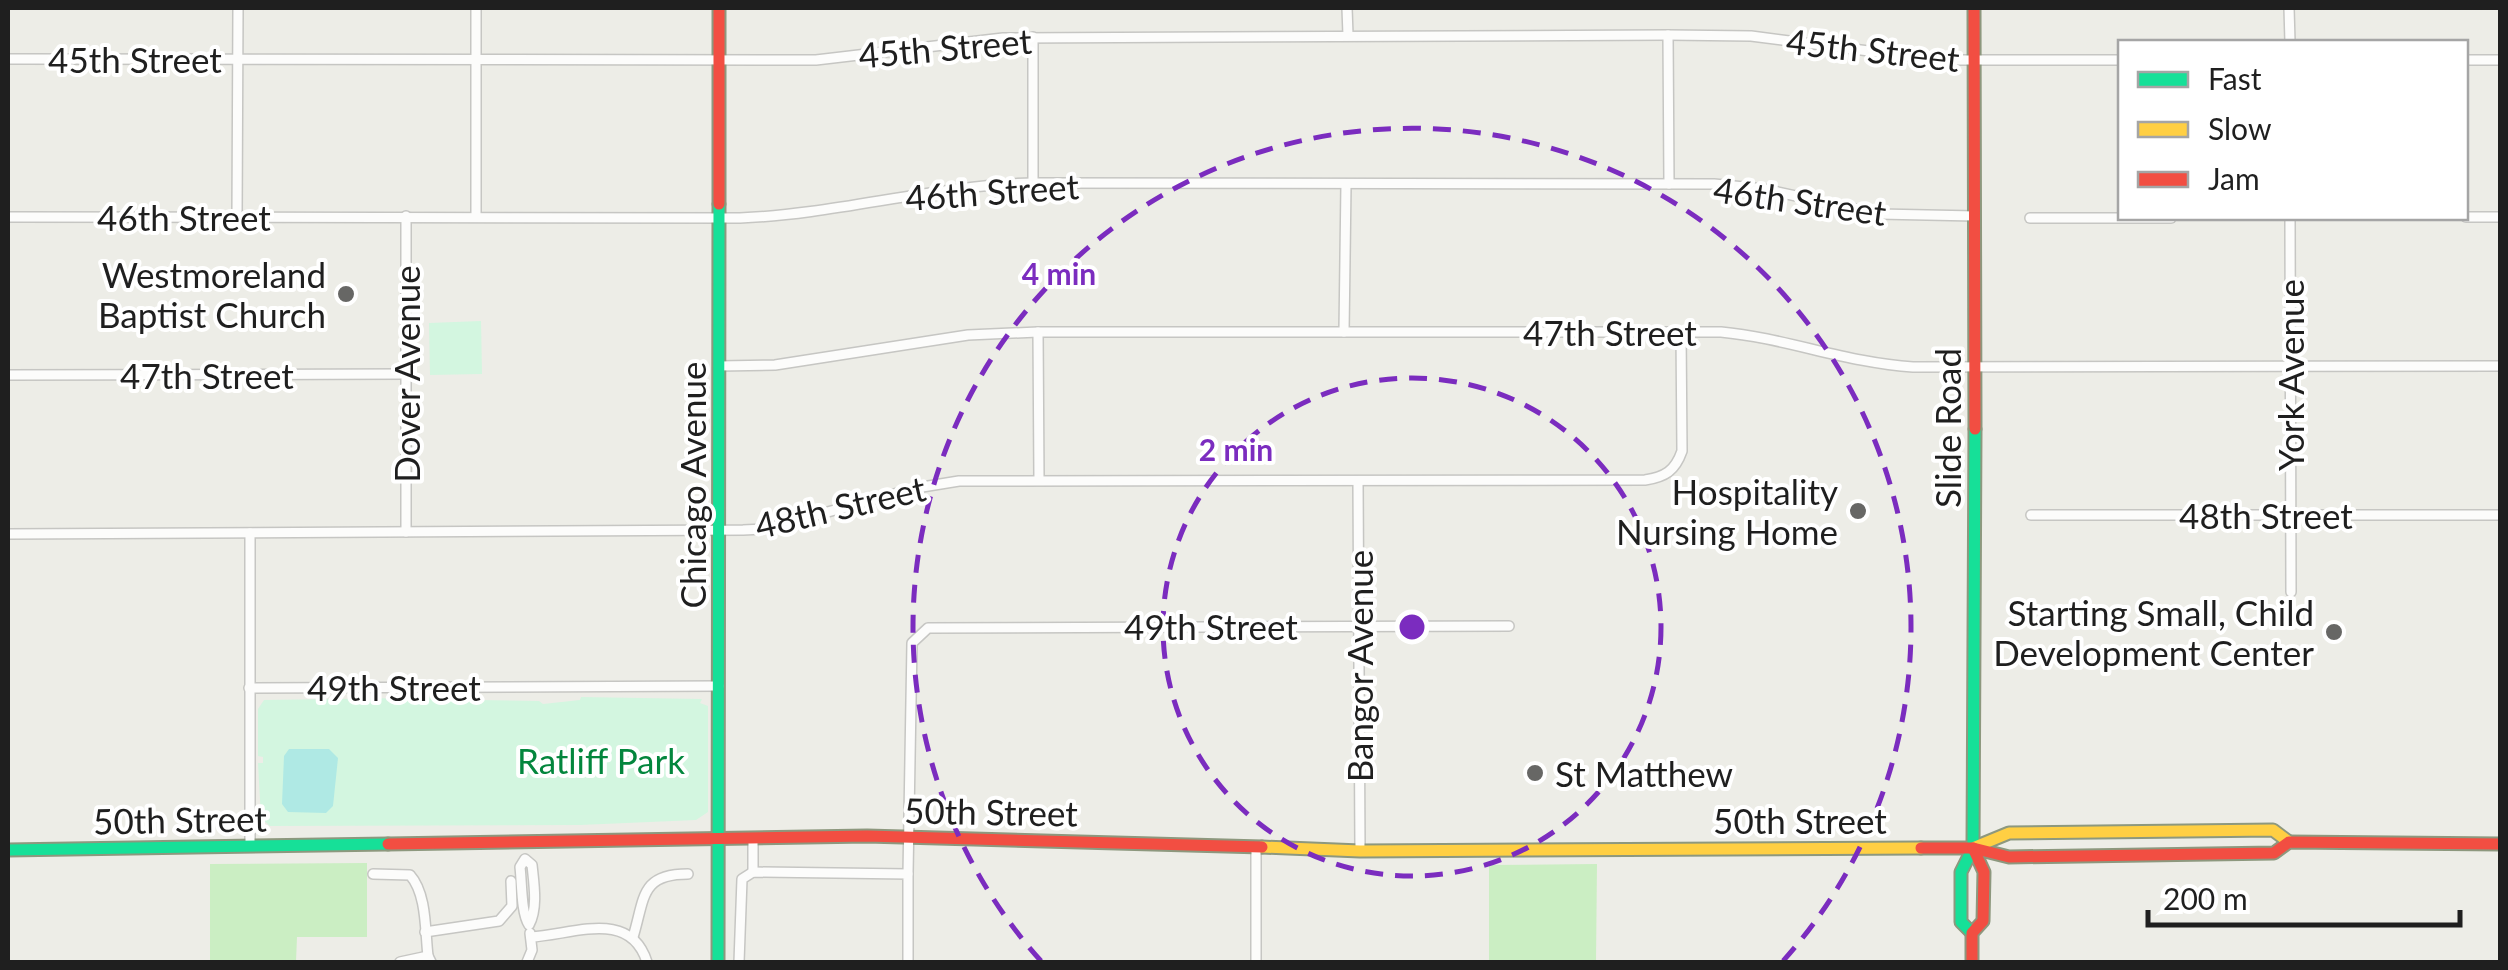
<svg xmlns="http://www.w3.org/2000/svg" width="2508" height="970" font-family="Lato,sans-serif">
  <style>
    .grass { fill: #cbeec3 }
    .park { fill: #d3f6e0 }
    .pitch { fill: #afe9e4 }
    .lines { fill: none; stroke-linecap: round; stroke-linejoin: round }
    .street-casing { stroke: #c6c6c3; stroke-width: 12 }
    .fast-casing { stroke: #8d987e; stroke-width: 15 }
    .slow-casing { stroke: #8d987e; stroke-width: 15 }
    .jam-casing { stroke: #8d987e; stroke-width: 15 }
    .street { stroke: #fcfcfb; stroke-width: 9 }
    .fast { stroke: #16e098; stroke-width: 11 }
    .slow { stroke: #ffcf43; stroke-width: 11 }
    .jam { stroke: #f24e42; stroke-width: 11 }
    .ring { fill: none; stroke: #7b2cbf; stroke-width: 5; stroke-dasharray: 18 12 }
    .poi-dot { fill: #676765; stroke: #fff; stroke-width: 4 }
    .labels { text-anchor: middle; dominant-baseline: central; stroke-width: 8; stroke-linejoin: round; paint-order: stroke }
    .street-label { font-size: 35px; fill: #1f1f1f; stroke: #fff }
    .poi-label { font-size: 35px; fill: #1f1f1f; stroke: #fff; text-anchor: end }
    .park-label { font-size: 35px; fill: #03863d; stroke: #fff }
    .centre { fill: #7b2cbf; stroke: #fff; stroke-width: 5 }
    .ring-label { font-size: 30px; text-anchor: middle; font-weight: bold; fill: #7b2cbf; stroke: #fff; stroke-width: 8; stroke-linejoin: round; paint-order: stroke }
  </style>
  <rect width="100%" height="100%" fill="#edede7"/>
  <g class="grass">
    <polygon points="367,863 367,937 297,937 296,962 210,962 210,864"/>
    <polygon points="1597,864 1596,962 1489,962 1489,865"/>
  </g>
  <g class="park">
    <polygon points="481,321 482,374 430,375 429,323"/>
    <polygon points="477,697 478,700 539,701 543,704 580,700 581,697 702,699 700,703 708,706 708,812 696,820 580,825 270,826 261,818 258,763 263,763 263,757 258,756 258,709 264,700"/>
  </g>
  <polygon class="pitch" points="289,749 329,749 338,758 333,806 326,813 288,812 282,804 284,756"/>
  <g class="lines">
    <g class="street-casing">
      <g id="street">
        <polyline points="476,8 476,216"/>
        <polyline points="1347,8 1348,35"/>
        <polyline points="2289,8 2290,42"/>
        <polyline points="1668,35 1669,184"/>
        <polyline points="8,59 816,60 1003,38 1668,35 1751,36 1940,60 2120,60"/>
        <polyline points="2466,60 2500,60"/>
        <polyline points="1033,183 1033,37"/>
        <polyline points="406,216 406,532"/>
        <path d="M8,217L740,218C839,214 934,185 1033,183L1714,184L1764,189L1879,214L1975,216"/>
        <polyline points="237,217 238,8"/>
        <polyline points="2466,217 2500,217"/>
        <polyline points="2030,218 2171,218"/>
        <polyline points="2290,218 2291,592"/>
        <polyline points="1038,332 1039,480"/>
        <polyline points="1344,332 1346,184"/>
        <path d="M719,366L775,365L968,335L1038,332H1721C1786,338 1847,363 1913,367L2500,366"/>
        <polyline points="8,375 406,374"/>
        <polyline points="1358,481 1360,851"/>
        <polyline points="2031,515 2500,515"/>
        <polyline points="250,533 250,845"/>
        <path d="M8,534L743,530L765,529L916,488L959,481L1645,480C1665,477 1675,471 1682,451L1681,332"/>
        <polyline points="249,688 719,686"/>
        <polyline points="753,838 753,872"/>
        <polyline points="1256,847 1256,962"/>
        <path d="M525,859L532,865C534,884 538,908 529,925C521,913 522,883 520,867Z"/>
        <path d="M373,874L410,875C427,894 425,931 428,956"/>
        <polyline points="908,874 912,643 928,628 1509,626"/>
        <polyline points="425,932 499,921 512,906 511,881"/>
        <path d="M531,937C572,935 630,908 647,962"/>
        <path d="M633,937C645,898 640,874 688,874"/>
        <polyline points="400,962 428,956 431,962"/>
        <polyline points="527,962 532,950 530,933"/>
        <polyline points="739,962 742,879 753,872 908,874 908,962"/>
      </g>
    </g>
    <g class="fast-casing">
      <g id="fast">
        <polyline points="8,850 388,844"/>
        <polyline points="1972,933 1961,922 1961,872 1973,848 1975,429"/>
        <polyline points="718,962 719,204"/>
      </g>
    </g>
    <g class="slow-casing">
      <g id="slow">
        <polyline points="1262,847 1360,851 1921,848"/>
        <polyline points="1975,847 2009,833 2273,830 2289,842"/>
      </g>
    </g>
    <g class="jam-casing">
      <g id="jam">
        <polyline points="1974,8 1975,429"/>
        <polyline points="719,204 719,8"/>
        <polyline points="388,844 867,836 1262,847"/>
        <polyline points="1921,848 1973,848 2009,857 2274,853 2289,842 2500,844"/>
        <polyline points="1972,962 1972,933 1983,921 1984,872 1973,848"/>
      </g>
    </g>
    <use href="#street" class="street"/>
    <use href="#fast" class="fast"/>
    <use href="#slow" class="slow"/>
    <use href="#jam" class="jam"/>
  </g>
  <g class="ring">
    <circle cx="1412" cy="627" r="249"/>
    <path d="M1041 961A499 499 0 1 1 1783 961"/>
  </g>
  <g class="poi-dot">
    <circle cx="346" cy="294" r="10"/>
    <circle cx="1858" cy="511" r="10"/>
    <circle cx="2334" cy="632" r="10"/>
    <circle cx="1535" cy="773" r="10"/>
  </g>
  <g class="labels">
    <g class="street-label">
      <text transform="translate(945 47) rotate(-5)">45th Street</text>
      <text transform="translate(1873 49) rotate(6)">45th Street</text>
      <text x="135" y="59">45th Street</text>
      <text transform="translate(992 191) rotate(-4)">46th Street</text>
      <text transform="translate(1800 200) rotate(8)">46th Street</text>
      <text x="184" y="217">46th Street</text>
      <text x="1610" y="332">47th Street</text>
      <text transform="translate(406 374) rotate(-90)">Dover Avenue</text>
      <text x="207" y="375">47th Street</text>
      <text transform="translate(2290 375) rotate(-90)">York Avenue</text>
      <text transform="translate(1947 428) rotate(-90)">Slide Road</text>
      <text transform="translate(692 485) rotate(-90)">Chicago Avenue</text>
      <text transform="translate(840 506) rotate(-13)">48th Street</text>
      <text x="2266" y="515">48th Street</text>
      <text x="1211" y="626">49th Street</text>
      <text transform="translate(1359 666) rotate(-90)">Bangor Avenue</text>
      <text x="394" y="687">49th Street</text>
      <text transform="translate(991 811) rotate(1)">50th Street</text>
      <text transform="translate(180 819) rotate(-1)">50th Street</text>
      <text x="1800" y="820">50th Street</text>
    </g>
    <g class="poi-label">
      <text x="326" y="274">Westmoreland<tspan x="326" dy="40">Baptist Church</tspan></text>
      <text x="1838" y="491">Hospitality<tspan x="1838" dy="40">Nursing Home</tspan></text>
      <text x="2314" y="612">Starting Small, Child<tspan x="2314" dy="40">Development Center</tspan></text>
      <text x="1555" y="773" text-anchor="start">St Matthew</text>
    </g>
    <g class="park-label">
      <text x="601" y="760">Ratliff Park</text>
    </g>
  </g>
  <circle cx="1412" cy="627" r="15" class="centre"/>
  <g class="ring-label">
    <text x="1059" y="285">4 min</text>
    <text x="1236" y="461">2 min</text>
  </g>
  <rect width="2508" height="970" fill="none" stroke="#1f1f1f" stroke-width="20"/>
  <rect x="2118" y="40" width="350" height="180" fill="#ffffff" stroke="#a5a5a5" stroke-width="2.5"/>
  <rect x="2138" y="72" width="50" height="15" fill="#16e098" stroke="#a5a5a5" stroke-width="2.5"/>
  <text x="2208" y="90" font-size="30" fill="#1f1f1f">Fast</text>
  <rect x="2138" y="122" width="50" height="15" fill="#ffcf43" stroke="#a5a5a5" stroke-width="2.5"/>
  <text x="2208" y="140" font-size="30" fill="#1f1f1f">Slow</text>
  <rect x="2138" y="172" width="50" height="15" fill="#f24e42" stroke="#a5a5a5" stroke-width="2.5"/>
  <text x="2208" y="190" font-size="30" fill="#1f1f1f">Jam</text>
  <path d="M2148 910v15h312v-15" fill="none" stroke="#1f1f1f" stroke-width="5"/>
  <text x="2163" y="910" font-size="30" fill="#1f1f1f" stroke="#ffffff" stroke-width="8" paint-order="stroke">200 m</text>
</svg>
